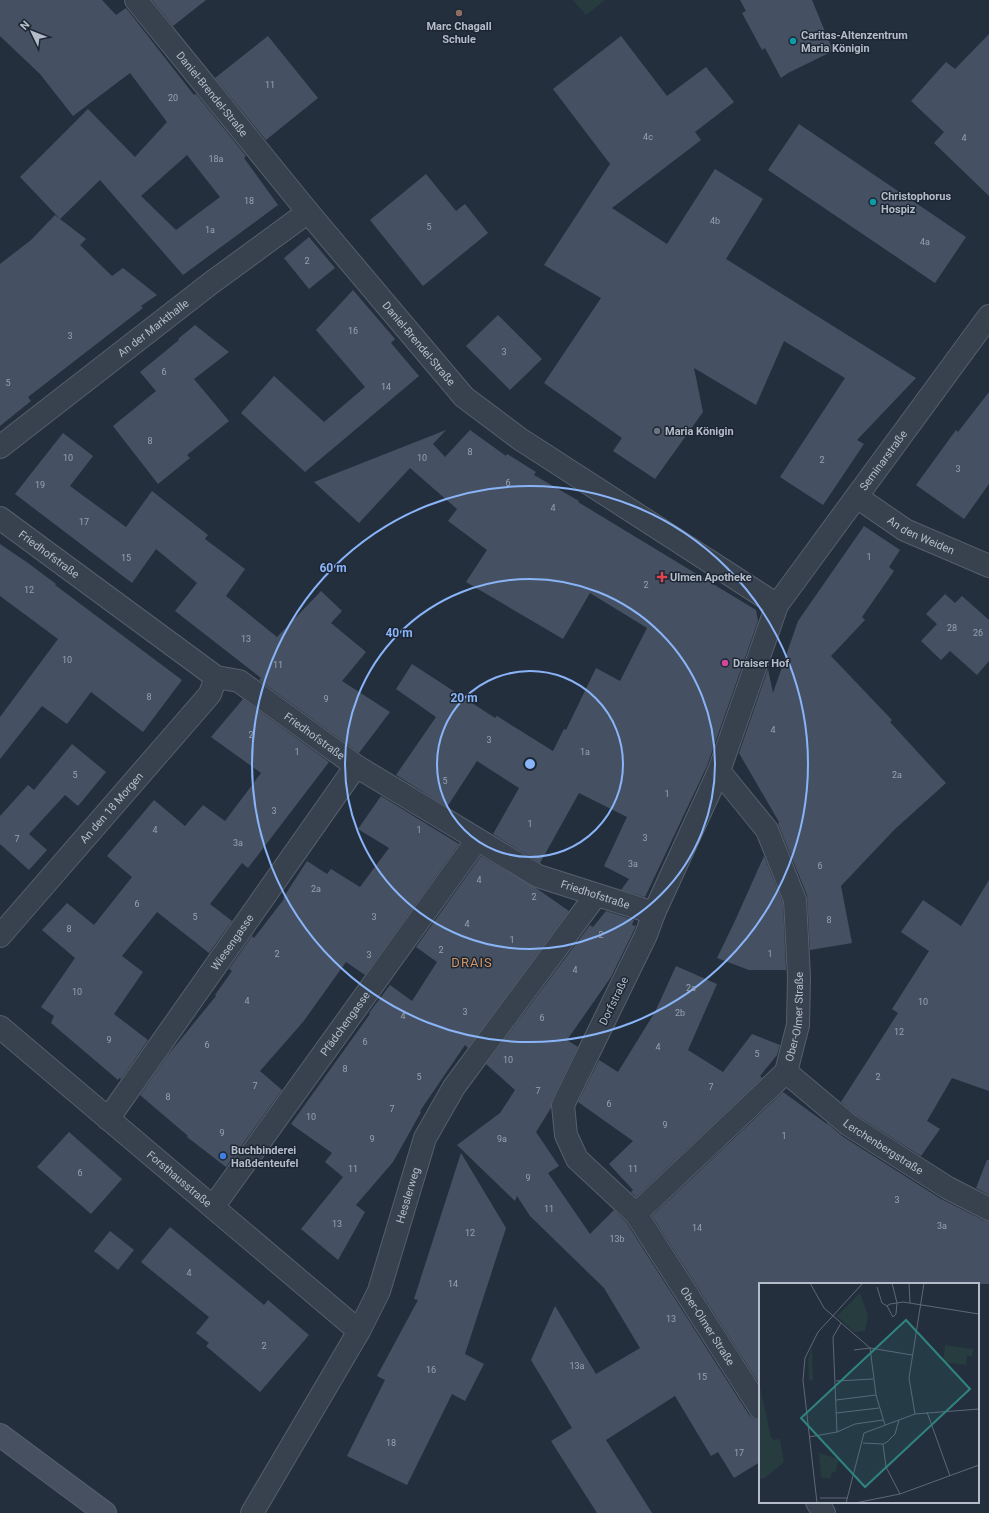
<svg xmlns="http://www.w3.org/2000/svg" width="989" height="1513" font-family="Roboto,sans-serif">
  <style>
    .green { fill: #263c3f }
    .building { fill: #455162; fill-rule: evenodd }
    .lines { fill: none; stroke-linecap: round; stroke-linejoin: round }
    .minor-casing { stroke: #565f6c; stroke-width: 24 }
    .secondary-casing { stroke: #565f6c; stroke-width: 24 }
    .minor { stroke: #38414e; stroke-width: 22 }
    .secondary { stroke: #465061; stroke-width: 22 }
    .ring { fill: none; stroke: #8ab4f8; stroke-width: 2 }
    .education-dot { fill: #8d6e63; stroke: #1d2633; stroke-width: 1.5 }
    .culture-dot { fill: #0f9aa8; stroke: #1d2633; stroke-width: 1.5 }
    .worship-dot { fill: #6b7280; stroke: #1d2633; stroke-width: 1.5 }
    .health-dot { fill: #e0444e; stroke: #1d2633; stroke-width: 1.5 }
    .hotel-dot { fill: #d1479c; stroke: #1d2633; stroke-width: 1.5 }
    .shop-dot { fill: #3f7fe0; stroke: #1d2633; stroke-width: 1.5 }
    .labels { text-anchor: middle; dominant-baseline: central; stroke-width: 3; stroke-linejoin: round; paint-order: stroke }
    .number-label { font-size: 9px; fill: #98a1af }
    .poi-label { font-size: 11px; font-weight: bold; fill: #b4bcc9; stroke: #1d2633; text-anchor: start }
    .street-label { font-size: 11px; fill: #b4bcc9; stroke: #1d2633 }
    .quarter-label { font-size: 13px; letter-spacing: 1px; fill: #d59563; stroke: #1d2633 }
    .inset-road { fill: none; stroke: #5e6776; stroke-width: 1 }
    .view { fill: #308480; fill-opacity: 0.15; stroke: #308480; stroke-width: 2 }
    .inset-edge { fill: none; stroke: #b4bcc9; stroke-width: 2 }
    .centre { fill: #8ab4f8; stroke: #1d2633; stroke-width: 2 }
    .ring-label { font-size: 12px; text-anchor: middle; font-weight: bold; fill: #8ab4f8; stroke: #1d2633; stroke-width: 3; stroke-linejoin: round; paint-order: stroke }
  </style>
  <rect width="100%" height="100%" fill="#242f3e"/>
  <polygon class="green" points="573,0 605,0 586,15"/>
  <g class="building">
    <path d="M0,0H102L116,15L126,8L194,95L196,94L246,156L244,158L278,205L183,275L100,180L60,219L86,239L80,245L112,276L123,268L157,295L141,306L143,308L28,397L31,401L0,426V264L31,240L55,215L60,219L20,177L88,109L135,157L167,122L130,73L73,116L40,74L0,36ZM187,155L220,197L176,230L141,196Z"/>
    <polygon points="152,0 206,0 173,26"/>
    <polygon points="740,0 812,0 833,51 788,73 781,78 765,48 762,50 742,13 746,11"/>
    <polygon points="989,34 989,196 934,143 944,132 911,101 946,62 955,69"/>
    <polygon points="268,36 318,98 266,140 215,78"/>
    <polygon points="621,36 667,96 706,67 734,102 695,132 701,140 612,208 667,244 715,169 763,199 726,259 916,378 857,440 864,444 823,505 780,477 845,378 784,341 756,405 694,368 703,412 655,479 613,451 622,438 544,383 601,298 544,265 610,164 553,89"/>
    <polygon points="799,124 966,237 935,283 768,170"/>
    <polygon points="426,174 456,211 465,204 488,233 423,286 370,220"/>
    <polygon points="309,237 335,268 309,289 284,258"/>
    <polygon points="353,290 395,339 391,343 419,376 305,472 241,413 274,376 324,422 365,387 316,330"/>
    <polygon points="498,315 542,359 510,390 466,346"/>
    <polygon points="195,325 229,352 194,379 229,421 187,455 190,458 158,484 113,426 156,391 140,372 179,340 178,339"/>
    <polygon points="989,392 989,484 964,519 916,485 956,430 958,432"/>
    <polygon points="446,430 433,444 445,457 470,430 506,456 507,454 536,472 534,475 579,501 578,502 756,610 758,621 707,766 645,897 621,890 629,879 604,866 627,817 579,793 540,863 493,834 519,788 477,761 447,807 396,775 436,717 396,689 412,664 495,718 497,716 553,751 564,729 566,730 596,668 620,681 647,628 590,593 563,639 466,582 487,550 448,521 457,509 410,468 359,523 314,482"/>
    <polygon points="63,433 93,456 70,486 126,527 152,491 208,535 205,539 245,569 226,596 277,637 321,591 342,611 331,623 366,652 342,681 390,712 359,753 259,680 261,678 175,611 197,583 156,549 132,583 15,494"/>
    <polygon points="864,526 900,550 889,567 894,571 862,617 865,620 831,656 892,720 890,722 946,783 894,830 841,886 852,943 810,950 807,895 778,824 779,822 739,753 768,669 773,693 798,621"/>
    <polygon points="0,544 28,563 56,584 55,585 182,680 143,732 91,692 67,724 42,706 0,759 0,717 58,639 0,596"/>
    <polygon points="945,594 955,603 962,596 989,620 989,661 977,675 950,651 941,660 921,641 937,624 926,614"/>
    <polygon points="243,699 329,762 248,868 242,863 210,904 232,921 209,953 157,912 122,956 143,972 114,1014 148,1040 121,1079 119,1078 118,1080 51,1023 54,1016 41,1007 75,958 42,930 67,903 94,925 132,877 107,856 154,800 185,826 203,805 225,821 261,773 211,737"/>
    <polygon points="72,744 106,772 78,806 65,795 29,834 47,850 29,870 0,844 0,816 28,785 34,790"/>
    <polygon points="381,796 459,844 365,975 346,962 303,1022 260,1071 282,1090 226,1167 187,1137 188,1136 140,1095 168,1055 216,996 215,995 232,971 229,969 252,936 254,938 284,899 283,898 307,861 327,874 331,869 360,887 389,848 358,829"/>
    <polygon points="481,856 536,888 569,911 468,1048 465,1045 420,1111 421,1112 393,1162 356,1205 365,1212 338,1260 301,1229 343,1177 325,1162 332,1153 291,1124 370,1014 369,1013 390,985 412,1001 437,962 416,947"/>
    <polygon points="764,856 783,903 786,970 749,970 717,958 734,923"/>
    <polygon points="989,880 989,1091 952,1078 927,1121 940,1129 921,1156 856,1115 841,1102 898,1013 892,1009 929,951 901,932 923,900 961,926"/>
    <polygon points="606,911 634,920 632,925 636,926 611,977 567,1040 578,1047 552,1100 551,1108 536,1132 559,1166 548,1173 590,1234 614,1210 626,1222 749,1415 754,1419 760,1420 760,1462 734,1478 718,1452 711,1456 675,1396 606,1440 652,1513 597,1513 551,1441 572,1428 531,1360 555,1306 596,1374 640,1348 604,1288 530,1216 517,1196 515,1201 457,1145 500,1113 515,1090 486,1064 590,925 593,927"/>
    <polygon points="676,966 717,984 688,1050 723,1072 752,1034 780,1045 777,1055 760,1076 762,1078 636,1197 631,1192 633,1190 609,1164 633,1141 578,1102 599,1060 618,1072 655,1012"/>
    <polygon points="783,1092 827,1124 827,1123 842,1136 941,1199 983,1220 989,1221 989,1284 760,1284 760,1385 652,1216"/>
    <polygon points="69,1132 122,1179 91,1214 37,1167"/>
    <polygon points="461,1153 506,1228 465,1354 484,1364 465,1401 452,1394 407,1485 347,1456 385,1380 377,1376 418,1300 414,1299"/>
    <polygon points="987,1160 989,1160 989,1195 976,1188"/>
    <polygon points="170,1227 264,1305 268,1300 309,1335 260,1392 206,1346 209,1343 196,1333 209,1317 141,1262"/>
    <polygon points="110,1231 134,1250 118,1270 94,1251"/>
  </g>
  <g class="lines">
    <g class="minor-casing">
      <g id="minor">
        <path id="s1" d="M136,0L308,212L464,397L520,439L777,605"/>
        <path id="s2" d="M0,447L211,283L308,212"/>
        <path id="s3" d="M857,497L905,530L989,566"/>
        <path id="s4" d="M0,518L216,677L239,681L356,766L538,876L654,913"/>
        <path id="s5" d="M719,771L654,913L646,935L563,1105L566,1135L577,1159L636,1214L760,1408"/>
        <path id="s6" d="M0,936L210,694L216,677"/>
        <path id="s7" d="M0,1027L359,1331"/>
        <path id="s8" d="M786,1072L849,1125L948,1188L989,1209"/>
        <path id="s9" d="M108,1119L356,766"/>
        <path id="s10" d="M213,1207L477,840"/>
        <path id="s11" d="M636,1214L786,1072L798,1025L799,977L795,900L767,830L719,771L777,605L989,316"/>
        <polyline points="817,1502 824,1513"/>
        <path id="s12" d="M252,1513L359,1331L379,1291L425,1138L454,1087L596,895"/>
      </g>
    </g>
    <g class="secondary-casing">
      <polyline id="secondary" points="0,1435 105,1513"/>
    </g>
    <use href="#minor" class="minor"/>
    <use href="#secondary" class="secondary"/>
  </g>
  <g class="ring">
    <circle cx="530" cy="764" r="93"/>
    <circle cx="530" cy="764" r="185"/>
    <circle cx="530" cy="764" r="278"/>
  </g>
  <circle class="education-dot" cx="459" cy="13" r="4"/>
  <g class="culture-dot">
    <circle cx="793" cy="41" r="4"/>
    <circle cx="873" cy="202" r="4"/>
  </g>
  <circle class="worship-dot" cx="657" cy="431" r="4"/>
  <path class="health-dot" d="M660 571h4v4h4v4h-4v4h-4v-4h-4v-4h4z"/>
  <circle class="hotel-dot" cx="725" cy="663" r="4"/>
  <circle class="shop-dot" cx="223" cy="1156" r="4"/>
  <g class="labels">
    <g class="number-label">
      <text x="270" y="85">11</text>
      <text x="173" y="98">20</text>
      <text x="648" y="137">4c</text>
      <text x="964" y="138">4</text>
      <text x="216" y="159">18a</text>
      <text x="249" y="201">18</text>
      <text x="715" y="221">4b</text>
      <text x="429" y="227">5</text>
      <text x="210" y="230">1a</text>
      <text x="925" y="242">4a</text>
      <text x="307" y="261">2</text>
      <text x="353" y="331">16</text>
      <text x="70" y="336">3</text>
      <text x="504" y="352">3</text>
      <text x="164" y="372">6</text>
      <text x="8" y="383">5</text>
      <text x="386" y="387">14</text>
      <text x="150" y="441">8</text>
      <text x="470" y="452">8</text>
      <text x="68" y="458">10</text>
      <text x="422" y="458">10</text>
      <text x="822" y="460">2</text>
      <text x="958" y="469">3</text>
      <text x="508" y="483">6</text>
      <text x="40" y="485">19</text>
      <text x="553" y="508">4</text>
      <text x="84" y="522">17</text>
      <text x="869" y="557">1</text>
      <text x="126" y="558">15</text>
      <text x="646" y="585">2</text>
      <text x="29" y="590">12</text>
      <text x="952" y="628">28</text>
      <text x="978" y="633">26</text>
      <text x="246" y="639">13</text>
      <text x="67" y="660">10</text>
      <text x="278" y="665">11</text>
      <text x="149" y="697">8</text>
      <text x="326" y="699">9</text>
      <text x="773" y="730">4</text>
      <text x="251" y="735">2</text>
      <text x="489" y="740">3</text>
      <text x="297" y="752">1</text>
      <text x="585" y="752">1a</text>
      <text x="75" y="775">5</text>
      <text x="897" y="775">2a</text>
      <text x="445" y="781">5</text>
      <text x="667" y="794">1</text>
      <text x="274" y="811">3</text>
      <text x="530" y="824">1</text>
      <text x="155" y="830">4</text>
      <text x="419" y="830">1</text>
      <text x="645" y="838">3</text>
      <text x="17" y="839">7</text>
      <text x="238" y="843">3a</text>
      <text x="633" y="864">3a</text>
      <text x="820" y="866">6</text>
      <text x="479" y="880">4</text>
      <text x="316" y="889">2a</text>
      <text x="534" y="897">2</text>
      <text x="137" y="904">6</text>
      <text x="195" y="917">5</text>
      <text x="374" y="917">3</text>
      <text x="829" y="920">8</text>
      <text x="467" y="924">4</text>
      <text x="69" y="929">8</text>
      <text x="601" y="935">2</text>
      <text x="512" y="940">1</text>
      <text x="441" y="950">2</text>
      <text x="277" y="954">2</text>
      <text x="770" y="954">1</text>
      <text x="369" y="955">3</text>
      <text x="575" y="970">4</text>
      <text x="691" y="988">2a</text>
      <text x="77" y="992">10</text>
      <text x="247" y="1001">4</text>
      <text x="923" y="1002">10</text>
      <text x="465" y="1012">3</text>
      <text x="680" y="1013">2b</text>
      <text x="403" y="1016">4</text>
      <text x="542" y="1018">6</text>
      <text x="899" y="1032">12</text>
      <text x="109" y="1040">9</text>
      <text x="365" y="1042">6</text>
      <text x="207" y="1045">6</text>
      <text x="658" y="1047">4</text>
      <text x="757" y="1054">5</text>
      <text x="508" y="1060">10</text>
      <text x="345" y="1069">8</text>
      <text x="419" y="1077">5</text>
      <text x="878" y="1077">2</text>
      <text x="255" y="1086">7</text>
      <text x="711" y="1087">7</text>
      <text x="538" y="1091">7</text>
      <text x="168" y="1097">8</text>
      <text x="609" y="1104">6</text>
      <text x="392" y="1109">7</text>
      <text x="311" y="1117">10</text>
      <text x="665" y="1125">9</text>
      <text x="222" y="1133">9</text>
      <text x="784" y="1136">1</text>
      <text x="372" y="1139">9</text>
      <text x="502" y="1139">9a</text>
      <text x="353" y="1169">11</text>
      <text x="633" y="1169">11</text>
      <text x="80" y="1173">6</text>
      <text x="528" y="1178">9</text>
      <text x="897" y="1200">3</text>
      <text x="549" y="1209">11</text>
      <text x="337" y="1224">13</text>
      <text x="942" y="1226">3a</text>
      <text x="697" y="1228">14</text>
      <text x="470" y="1233">12</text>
      <text x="617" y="1239">13b</text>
      <text x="189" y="1273">4</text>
      <text x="453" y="1284">14</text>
      <text x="671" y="1319">13</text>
      <text x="264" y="1346">2</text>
      <text x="577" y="1366">13a</text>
      <text x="431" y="1370">16</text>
      <text x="702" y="1377">15</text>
      <text x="391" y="1443">18</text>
      <text x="739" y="1453">17</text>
    </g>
    <g class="poi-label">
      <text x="459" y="26" text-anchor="middle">Marc Chagall<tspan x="459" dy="13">Schule</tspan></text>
      <text x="801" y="35">Caritas-Altenzentrum<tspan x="801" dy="13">Maria Königin</tspan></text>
      <text x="881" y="196">Christophorus<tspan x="881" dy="13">Hospiz</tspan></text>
      <text x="665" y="431">Maria Königin</text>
      <text x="670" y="577">Ulmen Apotheke</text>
      <text x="733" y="663">Draiser Hof</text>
      <text x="231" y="1150">Buchbinderei<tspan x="231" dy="13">Haßdenteufel</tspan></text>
    </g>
    <g class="street-label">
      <text stroke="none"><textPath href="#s1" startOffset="121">Daniel-Brendel-Straße</textPath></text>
      <text stroke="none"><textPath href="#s2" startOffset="194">An der Markthalle</textPath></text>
      <text stroke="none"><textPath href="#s1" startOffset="445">Daniel-Brendel-Straße</textPath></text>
      <text stroke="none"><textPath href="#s11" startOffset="887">Seminarstraße</textPath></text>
      <text stroke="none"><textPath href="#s3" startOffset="75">An den Weiden</textPath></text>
      <text stroke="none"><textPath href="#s4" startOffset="61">Friedhofstraße</textPath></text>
      <text stroke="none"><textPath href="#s4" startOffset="385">Friedhofstraße</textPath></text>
      <text stroke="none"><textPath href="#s6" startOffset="170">An den 18 Morgen</textPath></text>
      <text stroke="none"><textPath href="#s4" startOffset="709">Friedhofstraße</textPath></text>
      <text stroke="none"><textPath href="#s9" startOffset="216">Wiesengasse</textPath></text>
      <text transform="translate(614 1001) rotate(-64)">Dorfstraße</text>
      <text stroke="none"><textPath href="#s11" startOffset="263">Ober-Olmer Straße</textPath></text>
      <text stroke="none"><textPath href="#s10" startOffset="226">Pfädchengasse</textPath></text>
      <text stroke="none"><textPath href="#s8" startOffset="123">Lerchenbergstraße</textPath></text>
      <text stroke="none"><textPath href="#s7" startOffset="235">Forsthausstraße</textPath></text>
      <text stroke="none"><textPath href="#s12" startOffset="356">Hesslerweg</textPath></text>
      <text stroke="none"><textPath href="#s5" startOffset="639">Ober-Olmer Straße</textPath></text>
    </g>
    <g class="quarter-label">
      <text x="472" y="962">DRAIS</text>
    </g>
  </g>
  <g transform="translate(759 1283)">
    <rect width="220" height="220" fill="#242f3e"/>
    <path d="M101,10L109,33L106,48L95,49L78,33ZM186,62L214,66L213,73H208L207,82L184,79ZM53,64L54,97H50L49,76ZM0,100L12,154L15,157L21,156L25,179L6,195L1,196L0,200ZM60,170L80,176L76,190L73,189L71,196L62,194Z" fill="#263c3f"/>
    <path class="inset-road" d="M51,0L65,25L111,65L153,72M133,0L138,20L137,31L134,34L128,23L131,21L138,20L144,19L220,31M150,0L151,20M118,4L123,20L128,23M95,67L111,65L117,112L126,142M77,98L114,96M77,117L117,112M168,129L191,193M77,130L120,125M156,131L150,95L165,0M78,149L74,54L82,40M50,154L78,149L96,141L124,137M104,160L124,161L128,159L136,151L140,137L156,131L220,126M124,161L127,184L141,211M61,215H89M58,220L44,97L46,75L59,49L104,0M87,220L105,150L140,137M96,220L141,211L220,182"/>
    <path class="view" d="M147,37L211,106L106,204L42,135Z"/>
    <rect width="220" height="220" class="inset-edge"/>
  </g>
  <circle cx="530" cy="764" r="6" class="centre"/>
  <g class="ring-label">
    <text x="333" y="572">60 m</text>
    <text x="399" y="637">40 m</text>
    <text x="464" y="702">20 m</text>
  </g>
  <g transform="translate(32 32) rotate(313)" stroke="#1d2633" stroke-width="3" paint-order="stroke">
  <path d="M0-3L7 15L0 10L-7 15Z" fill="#b4bcc9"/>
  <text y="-6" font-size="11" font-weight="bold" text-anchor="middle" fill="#b4bcc9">N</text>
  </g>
</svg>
